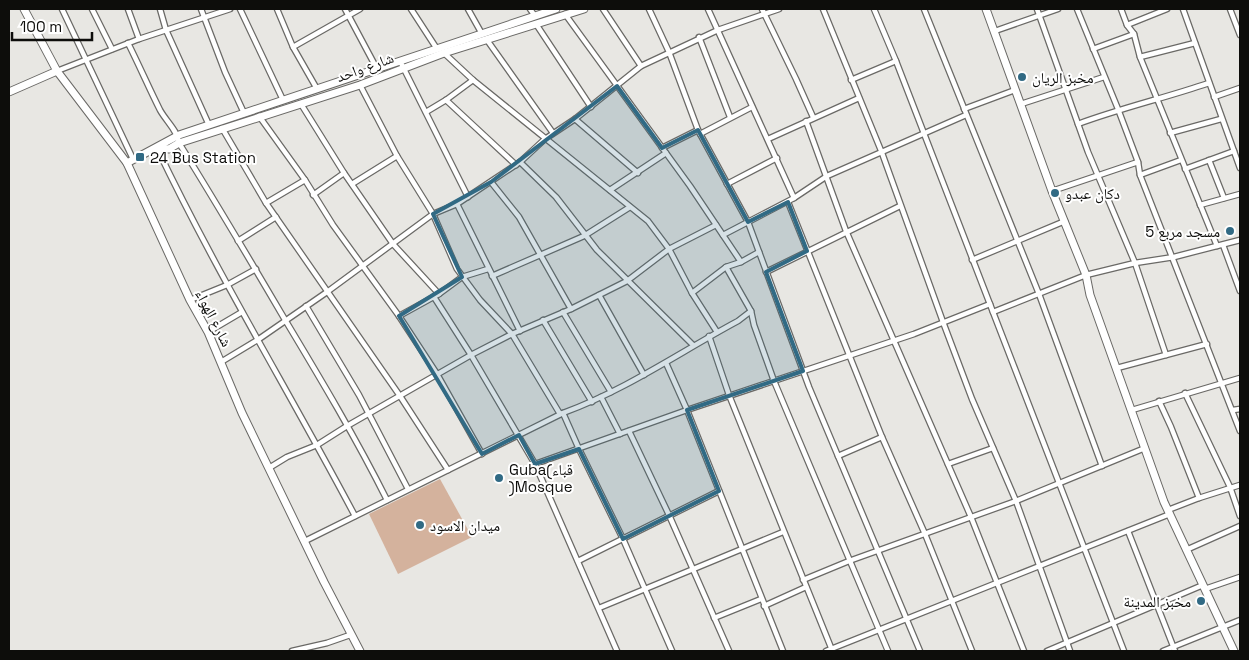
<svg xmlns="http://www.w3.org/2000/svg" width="1249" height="660" font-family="'Space Grotesk','Noto Naskh Arabic',sans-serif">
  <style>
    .green { fill: #d4b29d }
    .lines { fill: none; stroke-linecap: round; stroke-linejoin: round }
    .street-casing { stroke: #6a6966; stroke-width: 7 }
    .secondary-casing { stroke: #6a6966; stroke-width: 9 }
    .street { stroke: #fff; stroke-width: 4.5 }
    .secondary { stroke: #fff; stroke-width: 7 }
    .marked { fill: #316a84; fill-opacity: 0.2; stroke: #316a84; stroke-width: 4; stroke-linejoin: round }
    .poi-dot { fill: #316a84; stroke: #fff; stroke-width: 2 }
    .labels { text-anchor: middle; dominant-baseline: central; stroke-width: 4; stroke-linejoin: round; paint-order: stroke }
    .street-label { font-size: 15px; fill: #0d0d0b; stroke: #fff }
    .poi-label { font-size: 15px; fill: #0d0d0b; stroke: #fff; text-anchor: start }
  </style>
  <rect width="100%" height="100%" fill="#e8e7e3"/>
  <polygon class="green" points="440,479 472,537 398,574 369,514"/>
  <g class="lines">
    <g class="street-casing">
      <g id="street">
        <polyline points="62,9 133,159"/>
        <polyline points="92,9 112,49"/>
        <polyline points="128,9 139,39"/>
        <polyline points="160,9 166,30 209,125"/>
        <polyline points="201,9 225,72 244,113"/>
        <polyline points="240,9 283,100"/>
        <polyline points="277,9 293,47 317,89"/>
        <polyline points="345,9 377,69"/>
        <polyline points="411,9 437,49"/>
        <polyline points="468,9 482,34"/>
        <polyline points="530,9 535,16"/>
        <polyline points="603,9 641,66"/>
        <polyline points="649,9 669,52 698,130 748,222 809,387 920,651"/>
        <polyline points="708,9 794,198"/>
        <polyline points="762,9 796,79 813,117"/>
        <polyline points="823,9 882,153 943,322 972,399 1016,501 1070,651"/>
        <polyline points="874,9 896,61 1124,651"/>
        <polyline points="924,9 1039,294 1102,466"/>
        <polyline points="1037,9 1088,152 1135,263 1166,355"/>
        <polyline points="1077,9 1118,109 1138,162 1140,175 1240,431"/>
        <polyline points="1121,9 1127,25 1134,34 1140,57 1217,246"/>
        <polyline points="1183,9 1240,168"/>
        <polyline points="1230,9 1240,35"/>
        <polyline points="565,14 690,186 741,262"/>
        <polyline points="536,24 591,107"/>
        <polyline points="1127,25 1167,9"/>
        <polyline points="995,31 1058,9"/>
        <polyline points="699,37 730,117"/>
        <polyline points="487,40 553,133"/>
        <path d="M128,43C139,65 149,88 160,110C166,121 178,131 179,143C215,201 250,260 284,318C320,378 356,438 387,500"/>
        <polyline points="293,47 360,9"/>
        <polyline points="1093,49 1134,34"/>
        <polyline points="444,53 473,80 648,221 669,249 692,293 717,332"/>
        <polyline points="1140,57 1195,43"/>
        <polyline points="400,61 468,197"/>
        <polyline points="57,71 139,39 230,9"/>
        <polyline points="851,80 896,61"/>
        <polyline points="360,85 397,156 433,214 457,269 480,300 512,334 560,414"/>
        <polyline points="1214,97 1240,88"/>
        <polyline points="446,100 516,165"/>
        <polyline points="301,104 344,173 393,244 439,294"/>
        <polyline points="1021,104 1104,77"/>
        <polyline points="964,109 1015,90"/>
        <polyline points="426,112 446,100 473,80"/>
        <polyline points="259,116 305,180 333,225 399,316 437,374 482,454"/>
        <polyline points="575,119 638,173"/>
        <polyline points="806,121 846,231 971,517 1024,651"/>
        <path d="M1078,124C1121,108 1165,98 1209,83"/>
        <polyline points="222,128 266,203 400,396 448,470"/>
        <polyline points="1170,133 1221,119"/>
        <polyline points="700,134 752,107"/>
        <polyline points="768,139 859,98"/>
        <path d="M157,148C217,274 290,393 355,516"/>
        <polyline points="662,148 698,130"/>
        <polyline points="1209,160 1224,198"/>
        <polyline points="520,162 556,197 597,250 693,345"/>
        <polyline points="1185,169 1234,151"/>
        <polyline points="1140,175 1181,160"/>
        <polyline points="491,182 519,217 571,309"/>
        <polyline points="352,184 397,156"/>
        <polyline points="727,184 777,158"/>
        <polyline points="610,190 666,153"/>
        <polyline points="1052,191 1138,162"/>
        <polyline points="313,195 344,173"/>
        <polyline points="788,202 882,437 925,534 972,651"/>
        <polyline points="266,203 305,180"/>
        <polyline points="457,204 520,331"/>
        <polyline points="1200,205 1240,194"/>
        <polyline points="723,235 794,198 827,176 966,115"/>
        <polyline points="238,241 276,217"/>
        <polyline points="1223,245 1240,291"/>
        <polyline points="972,260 1065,221"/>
        <polyline points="726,267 751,311 754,325 774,381 888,651"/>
        <polyline points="766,272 900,206"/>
        <polyline points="492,276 584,236 630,207"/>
        <polyline points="692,293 726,267 741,262 759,252"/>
        <polyline points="599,295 644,375"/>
        <polyline points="434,297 471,355 535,464 617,651"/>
        <polyline points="190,300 227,285 256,269"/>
        <polyline points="306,306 359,395 408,489"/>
        <polyline points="563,312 611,392"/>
        <polyline points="993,312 1086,275 1135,263 1174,257 1240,240"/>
        <polyline points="399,316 439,294 462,277 488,269"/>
        <polyline points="543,320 592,402"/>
        <polyline points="208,332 242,312"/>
        <polyline points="709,336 729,395 832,650"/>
        <polyline points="221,362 259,339 327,292 433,214 457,204 520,162 545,139 575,119 641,66 718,30 779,9"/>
        <polyline points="666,363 687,410 783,651"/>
        <polyline points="1117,368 1207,344"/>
        <polyline points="1185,393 1230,487 1240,516"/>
        <polyline points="601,397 620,434"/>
        <polyline points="1159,401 1171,427 1199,498"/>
        <polyline points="1132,410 1240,378"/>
        <polyline points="1233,410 1240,409"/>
        <polyline points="563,413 579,449 623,539 672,651"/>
        <polyline points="629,431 669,515 729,651"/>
        <polyline points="838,456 882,437"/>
        <polyline points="535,464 687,410 914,334 990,304"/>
        <polyline points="948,464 993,448"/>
        <polyline points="269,468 287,457 317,445 347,426 471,355 512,334 571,309 627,281 669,249 716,225"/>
        <polyline points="1168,510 1199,498 1240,485"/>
        <polyline points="1128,531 1175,651"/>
        <path d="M305,541L563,413C626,390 680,352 738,321L751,311"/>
        <polyline points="1186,550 1240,526"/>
        <polyline points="578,561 719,491"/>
        <polyline points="803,580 849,561 1016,501 1145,448"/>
        <polyline points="1205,589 1240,577"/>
        <polyline points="764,606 806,587"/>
        <polyline points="599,608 783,532"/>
        <polyline points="714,618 761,599"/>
        <polyline points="292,651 327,643 350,635"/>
        <polyline points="826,651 1170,514"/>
        <polyline points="1047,651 1203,585"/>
        <polyline points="1163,651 1240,620"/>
      </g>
    </g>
    <g class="secondary-casing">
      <g id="secondary">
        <polyline points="24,9 57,71 127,163 190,300 208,332 242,413 324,582 360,651"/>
        <polyline points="986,9 1052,191 1086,275 1090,295 1164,502 1234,651"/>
        <polyline points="9,92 57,71"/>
        <polyline points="157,148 169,149 179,143 360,85 444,53 584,9"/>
        <polyline points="127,163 179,135 556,9"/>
      </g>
    </g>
    <use href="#street" class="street"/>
    <use href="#secondary" class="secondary"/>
  </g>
  <path class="marked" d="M617,86L662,148L698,130L748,222L788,202L807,251L766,272L803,371L687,410L719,491L623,539L579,449L535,464L519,435L482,454L399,316L462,277L433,214L491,182Z"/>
  <g class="poi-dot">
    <circle cx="1022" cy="77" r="5"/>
    <rect x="135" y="152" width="10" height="10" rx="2.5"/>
    <circle cx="1055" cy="193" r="5"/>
    <circle cx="1230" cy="231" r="5"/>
    <circle cx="499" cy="478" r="5"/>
    <circle cx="420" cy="525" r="5"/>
    <circle cx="1201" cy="601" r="5"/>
  </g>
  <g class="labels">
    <g class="street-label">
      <text transform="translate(365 67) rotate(-20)">شارع واحد</text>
      <text transform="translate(214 318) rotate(63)">شارع الهواء</text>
    </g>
    <g class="poi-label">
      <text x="1032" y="77">مخبز الريان</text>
      <text x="150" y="157">24 Bus Station</text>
      <text x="1065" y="193">دكان عبدو</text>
      <text x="1220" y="231" text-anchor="end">مسجد مربع 5</text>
      <text x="509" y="469">Guba(قباء<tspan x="509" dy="17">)Mosque</tspan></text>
      <text x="430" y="525">ميدان الاسود</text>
      <text x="1191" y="601" text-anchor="end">مخبز المدينة</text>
    </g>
  </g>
  <rect width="1249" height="660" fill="none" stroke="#0d0d0b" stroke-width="20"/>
  <path d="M12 32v8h80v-8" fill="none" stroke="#0d0d0b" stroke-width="2.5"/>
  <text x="20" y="32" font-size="15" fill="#0d0d0b" stroke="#ffffff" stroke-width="4" paint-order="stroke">100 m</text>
</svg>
